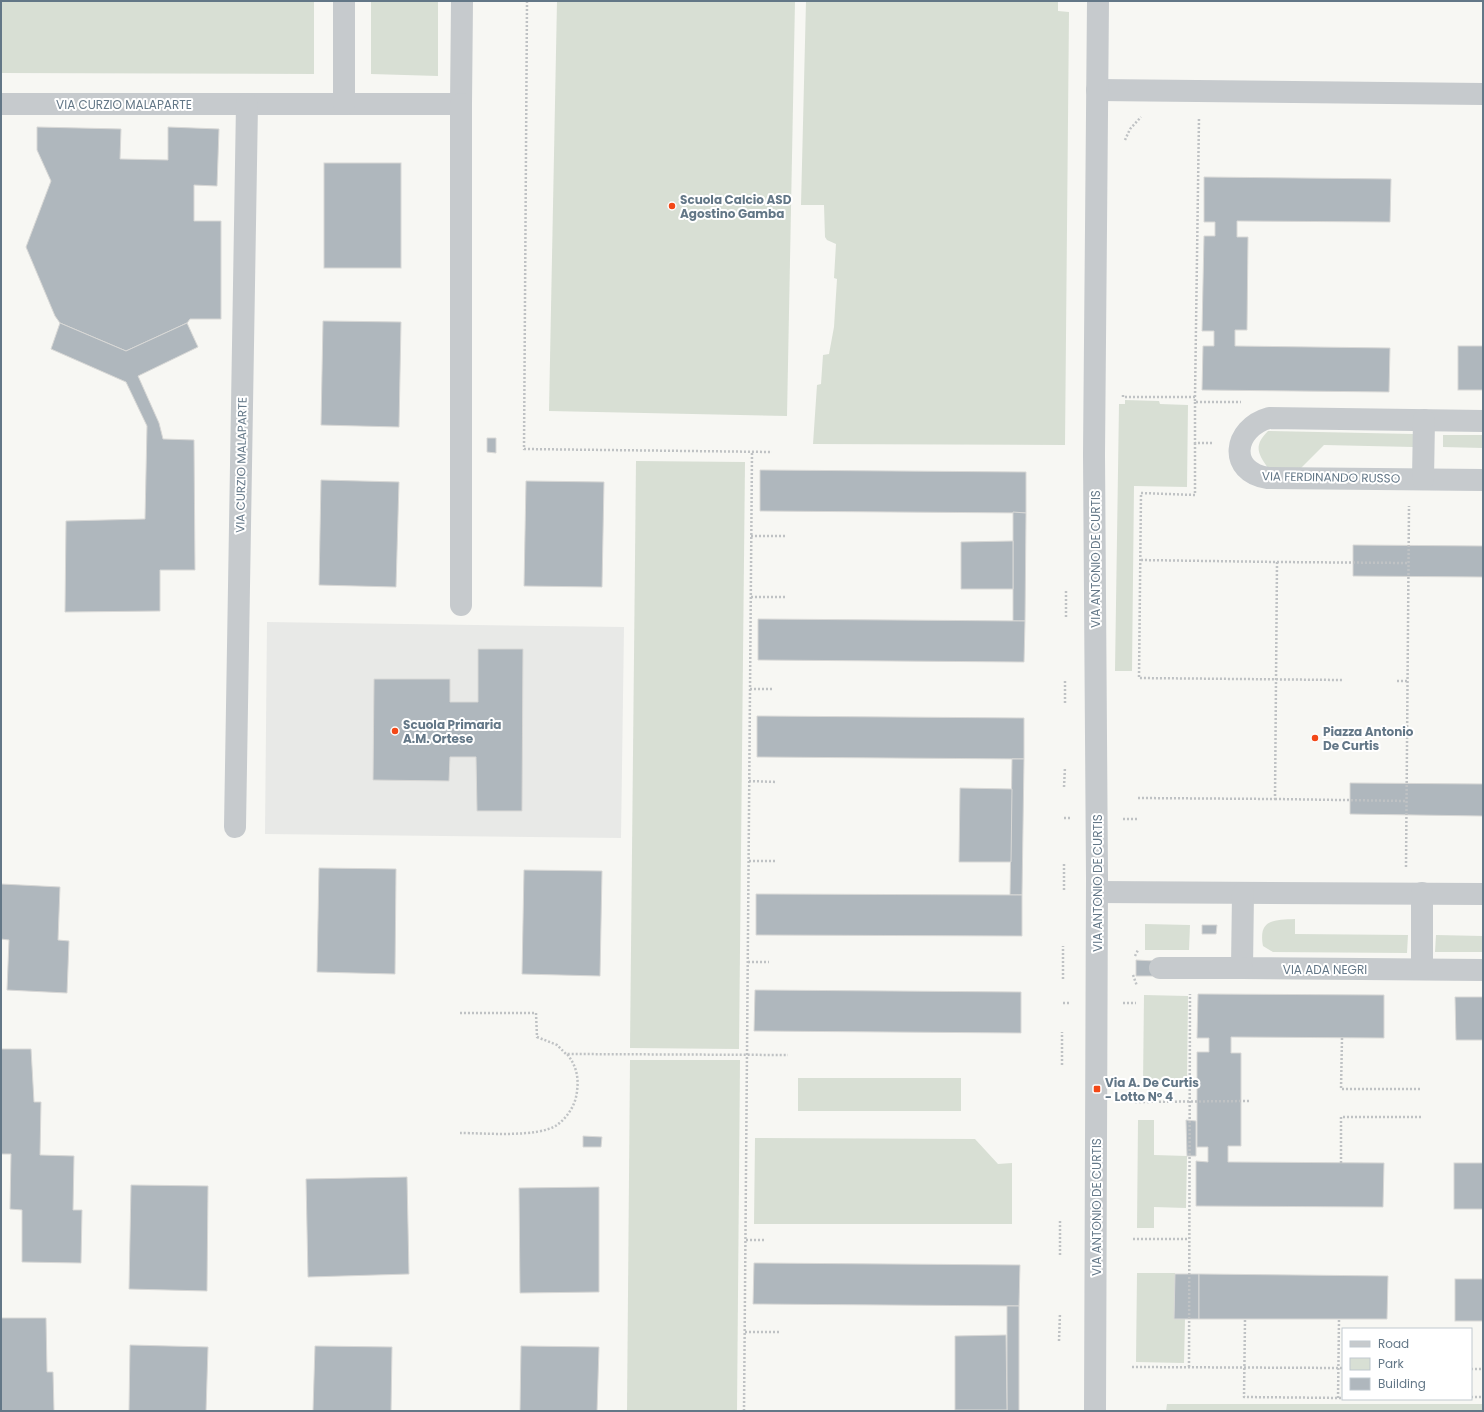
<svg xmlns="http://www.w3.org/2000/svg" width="1484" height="1412" font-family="Poppins,sans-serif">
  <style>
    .built { fill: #e8e9e7 }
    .green { fill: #d8dfd4 }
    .building { fill: #afb7bd; stroke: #d8d8d6 }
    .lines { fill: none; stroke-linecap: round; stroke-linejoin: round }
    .path { stroke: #bfc2c4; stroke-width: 2.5; stroke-dasharray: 2 2; stroke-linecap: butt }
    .minor { stroke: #c6cacd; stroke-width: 22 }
    .poi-dot { fill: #f34817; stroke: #fff; stroke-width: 1.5 }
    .labels { text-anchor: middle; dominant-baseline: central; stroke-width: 4; stroke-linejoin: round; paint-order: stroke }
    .street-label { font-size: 12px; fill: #637787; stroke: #fff }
    .poi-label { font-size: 12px; font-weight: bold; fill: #637787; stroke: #fff; text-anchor: start }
  </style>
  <rect width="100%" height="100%" fill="#f7f7f3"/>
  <polygon class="built" points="267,622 624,627 621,838 265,834"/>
  <g class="green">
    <polygon points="1,1 314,1 314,74 1,73"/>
    <polygon points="371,1 438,1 438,76 371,74"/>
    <polygon points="557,1 795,1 787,416 549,411"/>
    <polygon points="806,1 1058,1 1058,11 1069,12 1065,445 813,444 817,385 821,384 823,355 829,354 834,327 837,279 834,278 836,244 827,240 825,237 824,205 801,205"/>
    <polygon points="1125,400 1159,401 1160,404 1188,405 1187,487 1134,486 1132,671 1115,671 1119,404 1125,404"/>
    <path d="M1268,431L1414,434L1413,447L1324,445L1301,468H1268C1257,453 1254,445 1268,431Z"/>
    <polygon points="1443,435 1483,435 1483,448 1443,447"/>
    <polygon points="636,461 745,462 739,1049 630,1048"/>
    <path d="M1295,919V934L1408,935L1407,953L1273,952L1263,946C1258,919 1274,920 1295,919Z"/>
    <polygon points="1145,924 1190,925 1189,950 1145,950"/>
    <polygon points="1436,935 1483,936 1483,952 1435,952"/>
    <polygon points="1144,995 1188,996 1187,1085 1143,1085"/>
    <polygon points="630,1060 740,1060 737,1411 627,1411"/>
    <rect x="798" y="1078" width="163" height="33"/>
    <polygon points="1138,1120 1154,1120 1154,1155 1187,1156 1186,1208 1154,1207 1154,1228 1137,1228"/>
    <polygon points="755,1138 975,1139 998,1164 1012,1163 1012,1224 754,1224"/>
    <polygon points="1137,1273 1175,1273 1174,1319 1185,1319 1184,1363 1136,1362"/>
    <polygon points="1167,1404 1483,1404 1483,1411 1166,1411"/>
  </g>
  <g class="building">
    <polygon points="37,127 121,129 120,159 168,160 168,127 219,129 217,186 194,185 194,221 221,221 221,319 190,319 187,323 126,351 60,323 55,316 26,247 51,181 37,150"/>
    <rect x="324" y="163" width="77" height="105"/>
    <polygon points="1204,177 1391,179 1390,222 1237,221 1237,237 1248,237 1247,330 1235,330 1235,346 1390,348 1389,392 1202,390 1203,346 1214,346 1214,331 1202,331 1204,236 1215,236 1215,222 1204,222"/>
    <polygon points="323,321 401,322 399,427 321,425"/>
    <polygon points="60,323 126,351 187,323 198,347 138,376 159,423 163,439 194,440 195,570 160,570 160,611 65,612 66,521 145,519 147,426 126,382 51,349"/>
    <rect x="1458" y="346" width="25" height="44"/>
    <polygon points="487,438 496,438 496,453 487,452"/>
    <polygon points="760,470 1026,472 1026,513 760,511"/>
    <polygon points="321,480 399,482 396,587 319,585"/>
    <polygon points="526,481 604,482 602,587 524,586"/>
    <polygon points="1013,512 1026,513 1025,621 1013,621"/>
    <polygon points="1013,541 1013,589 961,589 961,542"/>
    <polygon points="1353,545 1483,546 1483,577 1353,576"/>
    <polygon points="758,619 1025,621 1024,662 758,660"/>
    <polygon points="478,649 523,649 522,811 477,811 476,757 450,757 449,781 373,780 374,679 450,679 450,702 478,702"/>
    <polygon points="757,716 1024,718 1024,759 757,757"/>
    <polygon points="1012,759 1024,759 1022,895 1010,895"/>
    <polygon points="1350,783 1483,784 1483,816 1350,814"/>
    <polygon points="960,788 1012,789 1011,862 959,862"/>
    <polygon points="319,868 396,869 395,974 317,972"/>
    <polygon points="524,870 602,871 600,976 522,974"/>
    <polygon points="1,884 60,887 58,940 69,941 67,993 7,990 9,940 1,939"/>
    <polygon points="756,894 1022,895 1022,936 756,935"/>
    <polygon points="1202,925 1217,925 1216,934 1202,934"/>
    <polygon points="1136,960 1155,961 1154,976 1136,976"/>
    <polygon points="755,990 1021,992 1021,1033 754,1031"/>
    <polygon points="1198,994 1384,995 1384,1038 1231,1037 1231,1053 1241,1053 1241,1146 1228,1146 1228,1162 1384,1163 1383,1207 1196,1206 1196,1161 1208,1162 1208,1147 1197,1147 1197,1052 1209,1052 1209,1038 1197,1038"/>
    <polygon points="1455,997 1483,997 1483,1040 1456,1040"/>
    <polygon points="1,1049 31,1049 34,1102 41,1102 40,1155 74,1156 73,1210 82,1210 81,1263 22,1262 22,1210 10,1209 11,1154 1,1154"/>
    <polygon points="1186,1120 1196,1121 1196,1156 1187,1156"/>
    <polygon points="583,1136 602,1137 601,1147 583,1147"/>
    <rect x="1454" y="1163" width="29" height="46"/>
    <polygon points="407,1177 409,1274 308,1277 306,1179"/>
    <polygon points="131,1185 208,1186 207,1291 129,1289"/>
    <polygon points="599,1187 599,1292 520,1293 519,1188"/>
    <polygon points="754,1263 1020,1265 1019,1306 753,1304"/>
    <polygon points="1175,1274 1199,1274 1199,1319 1174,1319"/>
    <polygon points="1199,1274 1388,1276 1387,1319 1199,1319"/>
    <rect x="1455" y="1279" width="28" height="42"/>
    <rect x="1007" y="1306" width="12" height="105"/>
    <polygon points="1,1318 46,1318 47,1372 53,1372 54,1411 1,1411"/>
    <polygon points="1006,1335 1007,1410 955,1410 955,1336"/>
    <polygon points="130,1345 208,1347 206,1411 129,1411"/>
    <polygon points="315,1346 392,1347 391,1411 313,1411"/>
    <polygon points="521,1346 599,1347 597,1411 520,1411"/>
  </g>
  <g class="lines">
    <g class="path">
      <polyline points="527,1 524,449 772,452"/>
      <polyline points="1125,140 1130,129 1141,117"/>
      <polyline points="1123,395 1123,397 1195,397 1195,402 1241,402"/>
      <polyline points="1195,397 1199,117"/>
      <polyline points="1195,402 1195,443 1214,443"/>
      <polyline points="1195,443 1195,495 1141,493 1139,678 1342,680"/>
      <polyline points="751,536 785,536"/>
      <polyline points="1277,562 1409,563"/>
      <polyline points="751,597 785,597"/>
      <polyline points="1066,617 1066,591"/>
      <polyline points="1397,681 1408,681"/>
      <polyline points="750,689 772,689"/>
      <polyline points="1065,703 1065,679"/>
      <polyline points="749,781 777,782"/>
      <polyline points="1064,787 1065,767"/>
      <polyline points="1138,798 1275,799 1277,562 1140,560"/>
      <polyline points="1275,799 1407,801"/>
      <polyline points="1064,818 1070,818"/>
      <polyline points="1123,819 1138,819"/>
      <polyline points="749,861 776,861"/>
      <polyline points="1064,864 1064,890"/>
      <polyline points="1406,867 1409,506"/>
      <polyline points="1135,956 1138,950"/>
      <polyline points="748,962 769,962"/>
      <polyline points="1133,975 1137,986"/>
      <polyline points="1063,979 1063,946"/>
      <polyline points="1063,1003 1070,1003"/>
      <polyline points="1123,1003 1136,1003"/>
      <polyline points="460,1013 536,1013 537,1037 557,1045 566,1054 788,1055"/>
      <polyline points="1342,1038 1341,1089 1421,1089"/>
      <polyline points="1062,1065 1062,1032"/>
      <polyline points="1135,1102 1250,1101"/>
      <path d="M460,1133C484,1133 538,1138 557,1125C568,1117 576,1104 577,1091C579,1077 576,1065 567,1054"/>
      <polyline points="1341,1163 1341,1117 1421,1117"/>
      <polyline points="1133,1239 1189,1239"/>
      <polyline points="746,1240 764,1240"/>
      <polyline points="1060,1255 1060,1221"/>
      <polyline points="1245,1320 1244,1397 1343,1398"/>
      <polyline points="745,1332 779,1332"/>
      <polyline points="1059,1341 1060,1313"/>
      <polyline points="1132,1367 1343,1368"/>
      <polyline points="1189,1367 1190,994"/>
      <polyline points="1471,1369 1483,1369"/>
      <polyline points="1471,1397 1483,1397"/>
      <polyline points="1338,1398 1339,1320"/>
      <polyline points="744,1411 752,452"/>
    </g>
    <g class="minor">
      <polyline points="1097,90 1483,94"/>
      <polyline points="1,104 461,104 462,1"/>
      <polyline points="344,104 344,1"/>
      <path d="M1483,421L1269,418C1233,428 1227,472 1268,478L1483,480"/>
      <polyline points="1423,479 1424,420"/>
      <polyline points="461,605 461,104"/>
      <polyline points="235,827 247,104"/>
      <polyline points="1097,892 1483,894"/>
      <polyline points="1243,893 1242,968 1483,970"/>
      <polyline points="1160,968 1242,968"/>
      <polyline points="1422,969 1422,893"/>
      <polyline points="1095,1411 1097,878 1094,455 1098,1"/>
    </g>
  </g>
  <g class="poi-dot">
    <circle cx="672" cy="206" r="4"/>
    <circle cx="395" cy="731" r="4"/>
    <circle cx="1315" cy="738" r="4"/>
    <rect x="1093" y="1085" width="8" height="8" rx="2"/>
  </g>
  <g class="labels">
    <g class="street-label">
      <text x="124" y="104">VIA CURZIO MALAPARTE</text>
      <text transform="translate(241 465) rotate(-89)">VIA CURZIO MALAPARTE</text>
      <text transform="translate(1331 477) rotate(1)">VIA FERDINANDO RUSSO</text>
      <text transform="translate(1095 559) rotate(-90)">VIA ANTONIO DE CURTIS</text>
      <text transform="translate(1097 883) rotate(-90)">VIA ANTONIO DE CURTIS</text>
      <text x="1325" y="969">VIA ADA NEGRI</text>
      <text transform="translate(1096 1207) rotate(-90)">VIA ANTONIO DE CURTIS</text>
    </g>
    <g class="poi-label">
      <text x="680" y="199">Scuola Calcio ASD<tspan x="680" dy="14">Agostino Gamba</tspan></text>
      <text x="403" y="724">Scuola Primaria<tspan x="403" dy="14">A.M. Ortese</tspan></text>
      <text x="1323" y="731">Piazza Antonio<tspan x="1323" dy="14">De Curtis</tspan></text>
      <text x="1105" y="1082">Via A. De Curtis<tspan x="1105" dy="14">- Lotto N° 4</tspan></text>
    </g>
  </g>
  <rect width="1484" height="1412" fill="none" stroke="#637787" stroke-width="4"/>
  <rect x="1342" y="1328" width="130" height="72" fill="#ffffff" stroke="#c1c9cf"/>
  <rect x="1350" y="1341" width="20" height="6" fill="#c6cacd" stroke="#c1c9cf"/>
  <text x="1378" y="1348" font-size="12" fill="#637787">Road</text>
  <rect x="1350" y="1358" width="20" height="12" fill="#d8dfd4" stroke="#c1c9cf"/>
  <text x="1378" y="1368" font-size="12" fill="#637787">Park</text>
  <rect x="1350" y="1378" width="20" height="12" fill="#afb7bd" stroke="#c1c9cf"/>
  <text x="1378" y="1388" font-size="12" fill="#637787">Building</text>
</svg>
